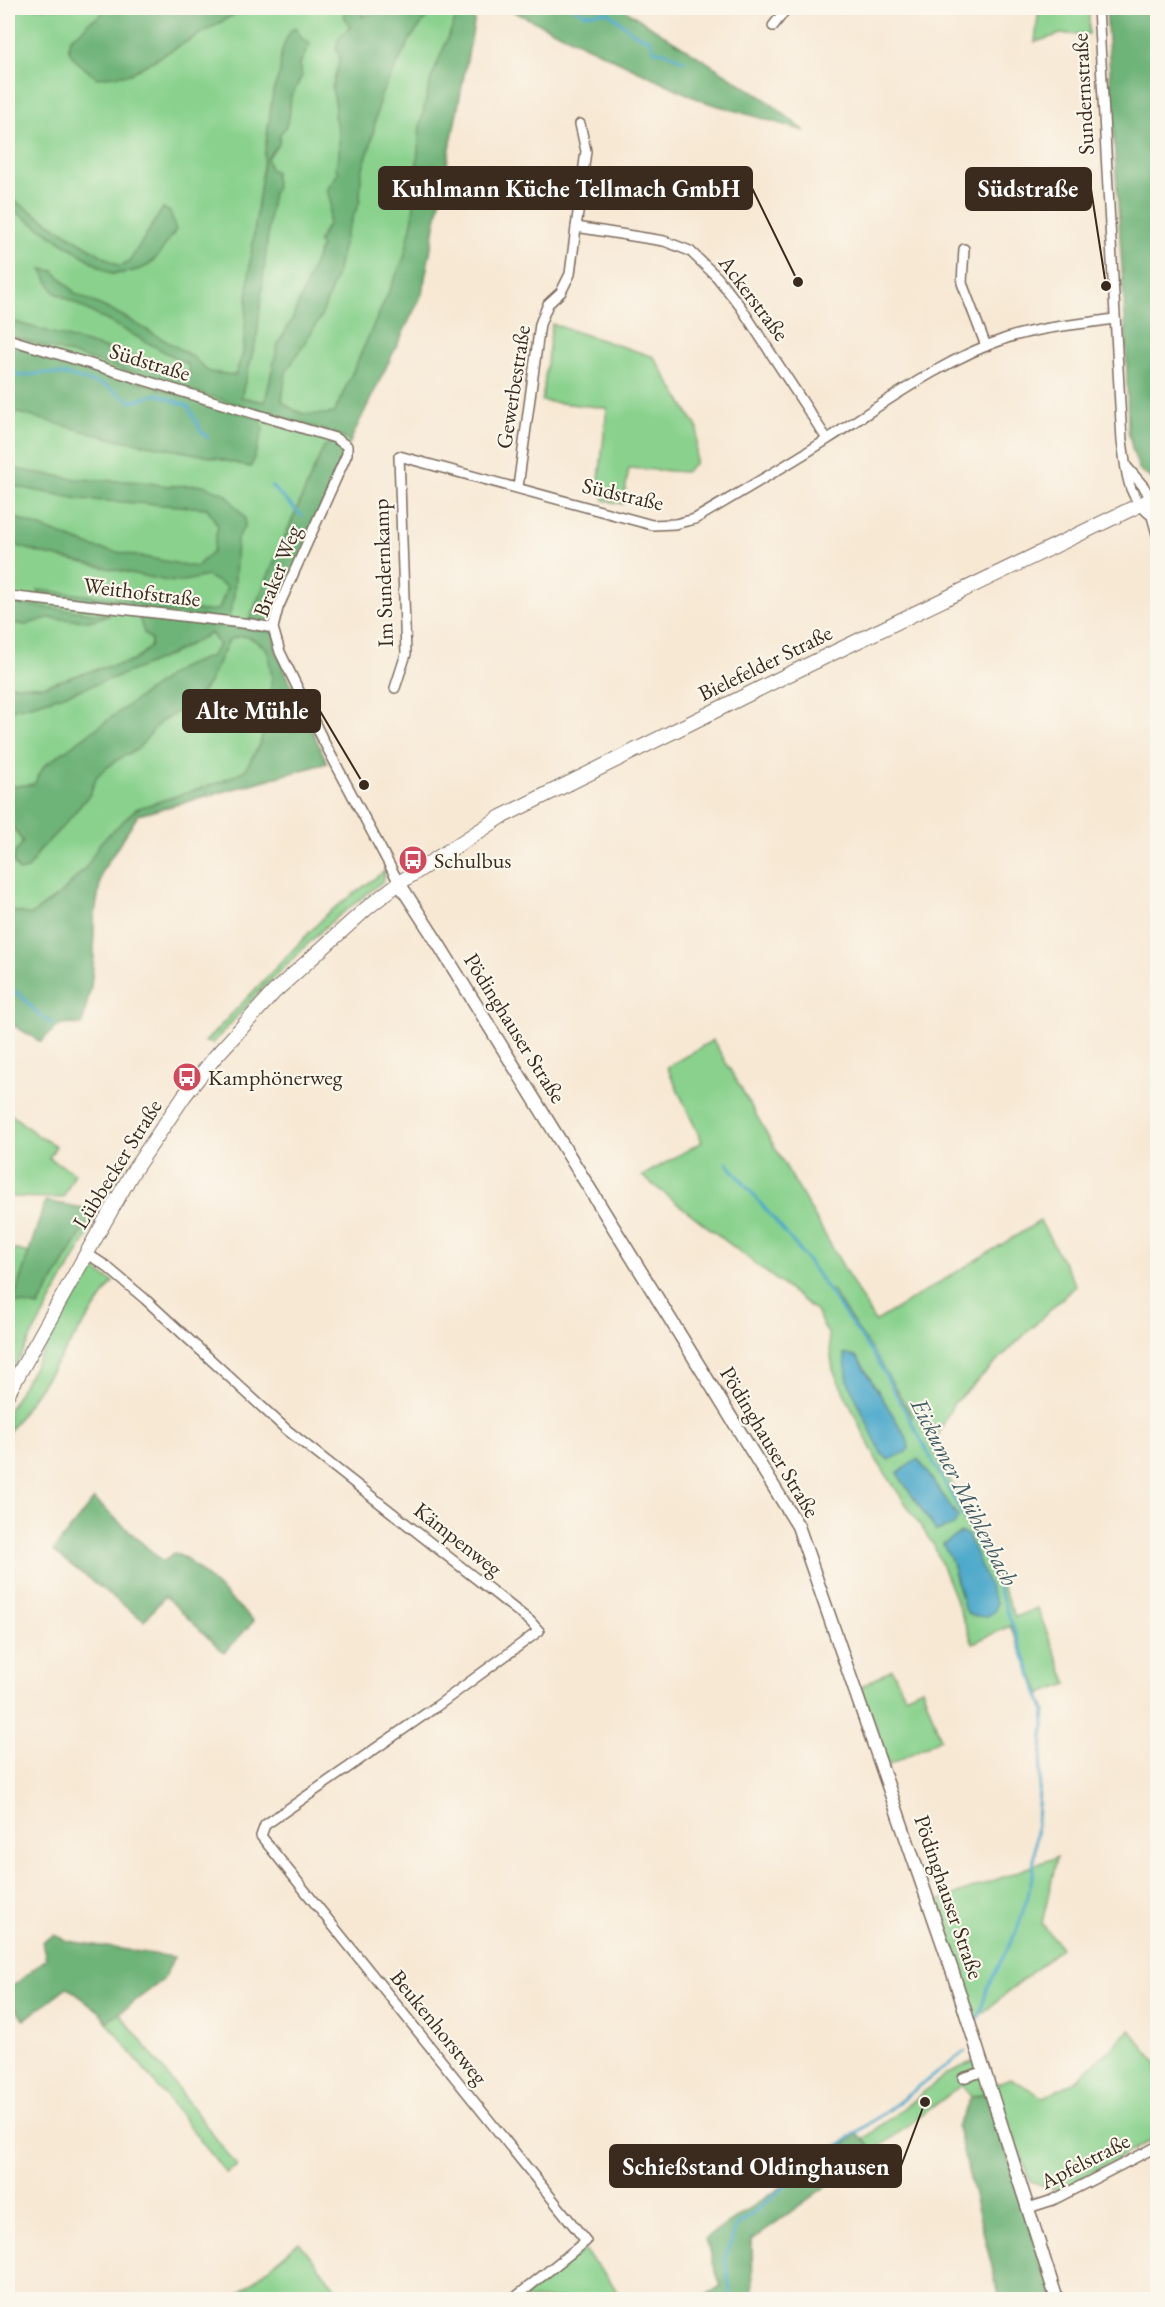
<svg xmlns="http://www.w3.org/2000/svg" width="1165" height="2307" font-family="'EB Garamond',serif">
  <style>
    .green { fill: #89d18d; stroke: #627e56; stroke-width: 1.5; fill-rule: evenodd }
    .forest { fill: #6eb378; stroke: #546e4b; stroke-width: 1.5 }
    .water { fill: #4ba8ca; stroke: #436974; stroke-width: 1.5 }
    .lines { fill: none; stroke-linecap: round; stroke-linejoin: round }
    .stream { stroke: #4ba8ca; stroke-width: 3 }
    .minor-casing { stroke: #7d6c5e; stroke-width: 12 }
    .tertiary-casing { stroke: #7d6c5e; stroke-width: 15 }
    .secondary-casing { stroke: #7d6c5e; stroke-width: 16 }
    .minor { stroke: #fff; stroke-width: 9 }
    .tertiary { stroke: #fff; stroke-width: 12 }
    .secondary { stroke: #fff; stroke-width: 14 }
    .labels { text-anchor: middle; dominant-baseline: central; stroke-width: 4.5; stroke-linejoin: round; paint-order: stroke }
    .street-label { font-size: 22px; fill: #3b2a1e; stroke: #fbf7ec }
    .poi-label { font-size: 22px; fill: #3b2a1e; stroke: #fbf7ec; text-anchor: start }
    .water-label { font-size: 24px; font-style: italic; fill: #415c63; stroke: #fbf7ec }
    .leader { fill: none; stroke: #3b2a1e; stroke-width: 2 }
    .callout-dot { fill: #3b2a1e; stroke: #fbf7ec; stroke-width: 2 }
    .callout { fill: #3b2a1e; stroke: #3b2a1e; stroke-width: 2 }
    .callout-label { font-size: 24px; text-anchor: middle; font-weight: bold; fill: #fff }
  </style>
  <rect width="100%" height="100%" fill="#fbf7ec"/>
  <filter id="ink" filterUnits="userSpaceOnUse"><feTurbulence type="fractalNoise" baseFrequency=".0167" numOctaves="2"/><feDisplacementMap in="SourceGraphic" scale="12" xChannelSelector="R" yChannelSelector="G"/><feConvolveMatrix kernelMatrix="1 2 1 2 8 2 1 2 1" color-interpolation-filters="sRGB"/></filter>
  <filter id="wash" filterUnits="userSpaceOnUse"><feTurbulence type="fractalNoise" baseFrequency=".008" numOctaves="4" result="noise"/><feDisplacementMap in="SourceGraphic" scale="24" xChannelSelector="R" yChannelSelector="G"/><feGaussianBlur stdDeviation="1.35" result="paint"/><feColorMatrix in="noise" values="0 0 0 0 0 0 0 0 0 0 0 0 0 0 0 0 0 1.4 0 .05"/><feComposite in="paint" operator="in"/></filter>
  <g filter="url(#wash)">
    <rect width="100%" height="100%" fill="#f7e8d4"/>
    <g class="green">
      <polygon points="8,8 468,8 411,288 345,455 275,607 276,651 327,763 138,815 102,871 87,866 63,892 31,915 8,910"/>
      <polygon points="1039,8 1089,8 1089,34 1061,34 1035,42"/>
      <polygon points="552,324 654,357 698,429 695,463 685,472 629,468 623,504 604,500 599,480 607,408 542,401"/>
      <polygon points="386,870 383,881 326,926 260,991 213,1043 205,1042 328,913"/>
      <path d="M713,1040L875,1322L1040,1221L1076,1285L953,1404L932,1448L974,1522L1015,1617L1037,1608L1068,1684L1041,1694L1010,1626L973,1643L934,1546L877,1461L833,1370L828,1334L815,1310L642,1176L702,1142L667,1067ZM831,1289L877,1358L913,1417H912ZM844,1354L857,1357L907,1438ZM918,1460L958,1517L897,1473ZM943,1543L996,1603L960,1596L952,1562Z"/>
      <polygon points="8,1112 40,1137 56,1146 49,1158 75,1173 63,1198 8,1197"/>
      <polygon points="95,1210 99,1214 8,1379 8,1248 29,1253 13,1301 38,1307"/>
      <polygon points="92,1268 113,1282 8,1433 8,1411"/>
      <polygon points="892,1669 905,1696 922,1688 941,1739 889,1765 861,1687"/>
      <polygon points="1057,1857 1042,1923 1061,1948 973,2021 936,1902"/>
      <polygon points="119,2012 237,2166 226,2173 107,2022"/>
      <polygon points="1130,2030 1157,2063 1157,2137 1058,2191 1030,2181 995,2084 1011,2078 1044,2098 1077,2080"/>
      <polygon points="977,2060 987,2092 971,2097 962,2085 873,2152 864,2139 948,2073"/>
      <polygon points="299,2242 344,2299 233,2299"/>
      <polygon points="584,2250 625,2299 521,2299 576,2256"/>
    </g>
    <g class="forest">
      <path d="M105,8H258L235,14L130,74L97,78C87,69 60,54 71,38C74,34 79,33 82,30C84,29 87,24 88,23C99,15 97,21 105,8Z"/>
      <path d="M343,8H365L362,17L393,8H429L427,17L411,38L380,97L371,144L361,174L360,201L346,233L337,274L321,317L286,372L282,401C301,418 310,415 334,413L404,258L413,217L420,125L431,79L460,8H477L422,294L350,441L336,434L8,335V320L190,373L187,364L54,292L41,269L54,271L76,294L121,315L192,356L209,372L235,375L243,353L250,263L273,91L280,72L281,55L284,44L291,30L296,28L302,39L310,44L300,64L302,76L291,96L289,118L285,128L280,134L279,144L267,158L270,169L275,171L276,188L272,196L257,336L241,397L265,402L278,344L292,320L321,246L318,242L328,224L331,203L327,190L339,171L335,168L339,156V133L334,116L336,106L332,88L340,58L336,49L339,37L350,27L344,16Z"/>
      <polygon points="506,8 622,8 765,99 805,131 702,101"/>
      <polygon points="1106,8 1157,8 1157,482 1140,471 1133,452 1128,430 1126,334"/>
      <path d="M8,197L120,267L129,262L163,208L170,212L176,230C152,263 154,271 111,274L8,207Z"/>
      <polygon points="8,343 261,419 263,430 251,467 207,456 105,437 8,410"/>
      <polygon points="335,442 340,444 344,451 274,623 249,620 324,446"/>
      <path d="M8,468L76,479L142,482L168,486L203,485L226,494L245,518V525L237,539L234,598L228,620L40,598L38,590L188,606C199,613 207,611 219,609L227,587L207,576L180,582L167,581L48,555L8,543V515L96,548L196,567L213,551L218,526L207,508L79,499L8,485Z"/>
      <polygon points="8,603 111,615 88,621 48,618 25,625 8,622"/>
      <path d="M139,617L273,632L276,651L327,763L138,815L102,871L94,921V957L91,986L82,1025C60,1022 56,1026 41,1042L8,1022V910L31,915L63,892L87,866L100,843L136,809L223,781L245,770L260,744L268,711L272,676L267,649C251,638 248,632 229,640L208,684L202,692L180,711L160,722L138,749L117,760L97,776L90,794L65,824L40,850L28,869L19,871L13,862L15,853L23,842L8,820V787L34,784L44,766L180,668L211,656L219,645L211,633C168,658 127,674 79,690C55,698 32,706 8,710V685L43,686L94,670L133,661L150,647L151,640L144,633Z"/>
      <polygon points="45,1201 95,1210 38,1307 13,1302"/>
      <polygon points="94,1499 163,1562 174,1553 187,1559 254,1621 224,1653 165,1596 144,1621 53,1551"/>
      <polygon points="55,1935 68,1941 174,1957 163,1980 107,2022 100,2012 67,1987 24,2020 8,1999 8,1990 46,1959 42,1942"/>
      <polygon points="987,2092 1054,2299 1000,2299 957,2127 971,2097"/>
      <polygon points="859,2134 873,2152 752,2240 753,2299 697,2299 721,2287 705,2239"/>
    </g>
    <g class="water">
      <polygon points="844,1354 857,1357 907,1438 909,1448 906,1452 889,1460 881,1453 848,1381"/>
      <polygon points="918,1459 958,1517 954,1525 936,1531 897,1473"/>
      <polygon points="961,1533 968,1535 996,1603 995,1611 986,1617 969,1615 964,1607 952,1562 943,1544"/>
    </g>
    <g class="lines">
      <g class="stream">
        <polyline points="574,8 585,14 608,12 635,34 649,39 655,51 665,52 684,61"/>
        <polyline points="8,370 20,376 43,373 66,375 106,386 132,402 157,394 188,406 201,431 208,438"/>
        <polyline points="271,486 302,516"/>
        <path d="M8,988C27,995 33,1016 54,1024"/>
        <polyline points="727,1163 802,1253 877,1360 988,1561 1045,1711 1033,1873 1028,1896 1017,1930 988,1987 979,2017"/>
        <polyline points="728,2300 730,2289 725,2259 736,2227 809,2167 895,2105 965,2051"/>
      </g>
    </g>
  </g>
  <g filter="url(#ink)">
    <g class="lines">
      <g class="minor-casing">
        <g id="minor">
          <path d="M1098,8L1122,441C1127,472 1125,495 1152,516"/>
          <polyline points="773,26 787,8"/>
          <polyline points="576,227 664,241 690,251 717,277 740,306 827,439"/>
          <polyline points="964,249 962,283 986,346"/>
          <polyline points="8,339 335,438 347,446 347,454 278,608 273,628 280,652 324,742 399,883"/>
          <polyline points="1126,466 1144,487 1151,499 1152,516 1158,538"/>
          <polyline points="518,487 540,324 548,304 561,292 570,274 586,151 580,124"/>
          <polyline points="8,596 251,624 273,628"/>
          <path d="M395,688L406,654L399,456L652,525L675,524L695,519C739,493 784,467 828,439C886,402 942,360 1007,338C1041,327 1080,324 1115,319"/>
          <polyline points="86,1253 106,1266 145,1299 287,1430 530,1621 539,1631 437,1706 265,1825 261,1836 586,2241 512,2300"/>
          <polyline points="963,2078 985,2071"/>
          <polyline points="1028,2208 1053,2200 1158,2146"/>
        </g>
      </g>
      <g class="tertiary-casing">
        <polyline id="tertiary" points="399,883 439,945 798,1526 953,1973 1057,2300"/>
      </g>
      <g class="secondary-casing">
        <polyline id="secondary" points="8,1393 132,1173 184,1096 215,1057 274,992 367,908 399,883 501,817 779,679 1158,496"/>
      </g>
      <use href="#minor" class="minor"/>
      <use href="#tertiary" class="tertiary"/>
      <use href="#secondary" class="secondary"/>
    </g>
  </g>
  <defs>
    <g id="bus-disc" transform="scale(1.5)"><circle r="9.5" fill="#d1495b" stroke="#fbf7ec"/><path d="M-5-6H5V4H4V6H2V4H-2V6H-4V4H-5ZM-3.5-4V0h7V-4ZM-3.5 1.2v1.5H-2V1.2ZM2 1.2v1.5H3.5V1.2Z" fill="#fff"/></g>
  </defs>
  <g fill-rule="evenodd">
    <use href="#bus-disc" x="413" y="860"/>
    <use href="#bus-disc" x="187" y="1077"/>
  </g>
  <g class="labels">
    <g class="street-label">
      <text transform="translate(1083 94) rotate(-93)">Sundernstraße</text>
      <text transform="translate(754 298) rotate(53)">Ackerstraße</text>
      <text transform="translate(150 362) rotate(17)">Südstraße</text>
      <text transform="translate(513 387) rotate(-81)">Gewerbestraße</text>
      <text transform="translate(623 494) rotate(13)">Südstraße</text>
      <text transform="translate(277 571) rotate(-69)">Braker Weg</text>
      <text transform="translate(383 573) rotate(-92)">Im Sundernkamp</text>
      <text transform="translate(142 592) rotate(7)">Weithofstraße</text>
      <text transform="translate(765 663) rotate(-26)">Bielefelder Straße</text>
      <text transform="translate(515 1028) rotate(58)">Pödinghauser Straße</text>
      <text transform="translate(117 1164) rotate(-58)">Lübbecker Straße</text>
      <text transform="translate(770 1442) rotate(59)">Pödinghauser Straße</text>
      <text transform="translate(458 1539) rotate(38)">Kämpenweg</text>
      <text transform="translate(949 1897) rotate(71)">Pödinghauser Straße</text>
      <text transform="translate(439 2027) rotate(51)">Beukenhorstweg</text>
      <text transform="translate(1085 2161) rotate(-27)">Apfelstraße</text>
    </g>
    <g class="poi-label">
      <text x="434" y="860">Schulbus</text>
      <text x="208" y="1077">Kamphönerweg</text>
    </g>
    <g class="water-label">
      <text transform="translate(965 1492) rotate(63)">Eickumer Mühlenbach</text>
    </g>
  </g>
  <path class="leader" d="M798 282L752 188M1106 286L1091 189M364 785L320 711M925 2102L901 2166"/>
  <g class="callout-dot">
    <circle cx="798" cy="282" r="6"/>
    <circle cx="1106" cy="286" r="6"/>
    <circle cx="364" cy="785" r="6"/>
    <circle cx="925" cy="2102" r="6"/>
  </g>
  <g class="callout">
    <rect x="379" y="167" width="373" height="42" rx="6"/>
    <rect x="966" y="168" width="125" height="42" rx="6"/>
    <rect x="183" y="690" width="137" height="42" rx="6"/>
    <rect x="610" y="2145" width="291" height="42" rx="6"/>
  </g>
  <g class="callout-label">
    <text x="566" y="197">Kuhlmann Küche Tellmach GmbH</text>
    <text x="1028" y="197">Südstraße</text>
    <text x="252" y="719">Alte Mühle</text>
    <text x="756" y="2175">Schießstand Oldinghausen</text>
  </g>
  <rect width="1165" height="2307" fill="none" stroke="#fbf7ec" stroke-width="30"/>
</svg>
